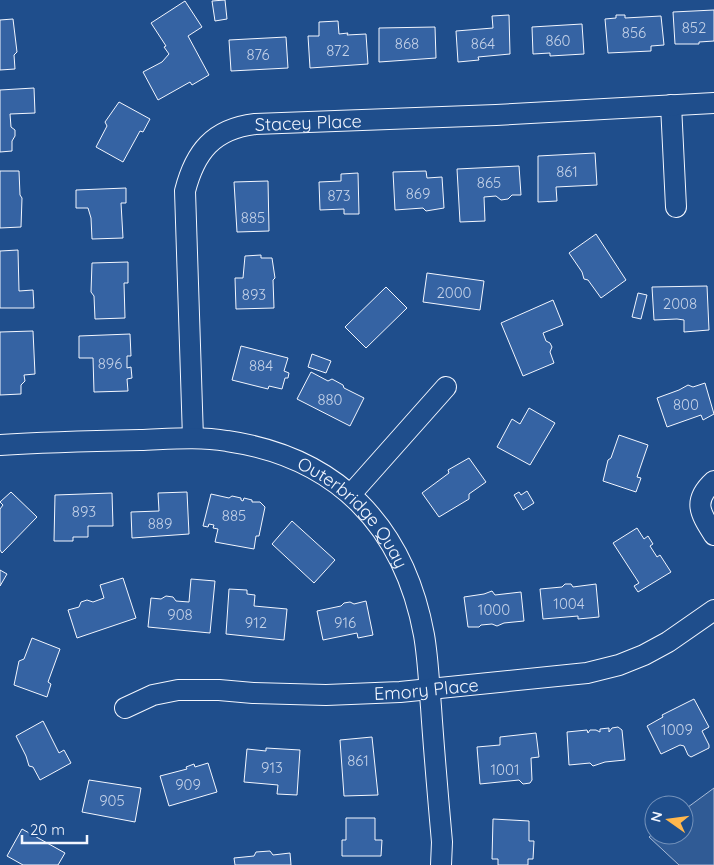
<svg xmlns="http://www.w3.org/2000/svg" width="714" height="865" font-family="Quicksand,sans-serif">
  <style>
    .built { fill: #305b95; stroke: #a8bbd7 }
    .building { fill: #3563a3; stroke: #f2f6ff }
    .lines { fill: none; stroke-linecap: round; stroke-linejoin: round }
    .street-casing { stroke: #f2f6ff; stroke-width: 22 }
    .street { stroke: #1f4e8c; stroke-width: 20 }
    .labels { text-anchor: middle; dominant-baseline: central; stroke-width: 4; stroke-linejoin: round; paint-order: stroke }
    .number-label { font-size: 15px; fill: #c3d1e8 }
    .street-label { font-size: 18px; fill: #f2f6ff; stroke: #1f4e8c }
  </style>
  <rect width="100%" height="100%" fill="#1f4e8c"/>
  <polygon class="built" points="714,788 714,865 679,865 649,837 654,833 654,835 684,835 684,810"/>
  <g class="building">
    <polygon points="225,0 227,19 215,21 212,1"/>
    <polygon points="185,1 202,27 188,36 209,75 192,85 190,82 158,100 143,72 162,62 169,54 164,47 166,46 151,23"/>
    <polygon points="714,10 714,41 699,42 699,44 675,44 673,12"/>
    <polygon points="509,15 510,54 478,57 479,60 458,62 456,31 493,28 492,16"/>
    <polygon points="616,15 625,15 625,18 661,16 664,45 651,46 651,51 608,53 605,19 616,18"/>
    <polygon points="13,19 17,52 14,55 15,69 0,70 0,20"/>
    <polygon points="338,21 339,34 348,33 347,35 366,34 368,64 310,68 308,36 319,36 319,22"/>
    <polygon points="582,24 584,54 550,56 550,53 533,54 532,27"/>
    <polygon points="435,27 436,58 379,62 379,28"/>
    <polygon points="286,37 288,68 231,71 229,40"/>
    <polygon points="34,88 35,113 10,114 11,127 15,130 15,136 12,141 12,151 0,152 0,90"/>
    <polygon points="119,102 150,119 143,132 140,131 123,162 96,147 107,126 105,122"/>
    <polygon points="595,153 597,185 556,187 557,201 538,202 538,156"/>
    <polygon points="519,166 521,195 512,195 508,199 501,200 496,196 484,197 485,221 460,222 457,169"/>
    <polygon points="0,171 19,171 20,195 22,198 21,227 0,228"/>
    <polygon points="426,171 427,178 442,177 444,208 426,211 423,208 395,210 393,172"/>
    <polygon points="358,173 359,214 344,214 344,209 320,210 319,182 341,181 341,174"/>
    <polygon points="268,181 269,231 237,232 234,182"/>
    <polygon points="126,188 126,203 121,203 123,238 92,239 91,218 88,208 76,208 76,190"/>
    <polygon points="596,234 626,280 601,298 588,280 584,279 582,272 569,253"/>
    <polygon points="18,250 19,291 33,290 34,308 0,308 0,251"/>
    <polygon points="261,255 261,258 272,258 275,278 273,280 274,308 236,309 235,278 243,278 245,256"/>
    <polygon points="128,262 128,283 124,283 125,318 95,319 94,296 91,292 92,263"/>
    <polygon points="427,273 484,281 480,310 423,302"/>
    <polygon points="707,286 709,330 684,332 684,320 677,319 654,320 652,287"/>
    <polygon points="386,287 407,308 366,348 345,327"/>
    <polygon points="638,293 647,295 641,319 632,317"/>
    <polygon points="553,300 563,325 543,333 546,341 550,343 552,347 550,352 554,363 523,376 501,323"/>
    <polygon points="33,331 35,374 24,375 25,381 21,385 21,394 0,395 0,332"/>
    <polygon points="130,334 131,356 127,356 127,368 131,367 132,378 127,379 128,391 94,392 93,358 79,358 79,336"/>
    <polygon points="241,346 288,358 284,371 289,373 288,378 285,378 282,389 269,386 268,389 232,380"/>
    <polygon points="312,354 331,361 326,373 308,367"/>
    <polygon points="311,372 328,381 332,379 343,385 344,388 364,398 350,426 297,399"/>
    <polygon points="705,383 714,414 703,420 701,415 667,427 657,398 679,390 688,385 693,387"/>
    <polygon points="529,408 555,423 530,465 497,447 512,419 520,424"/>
    <polygon points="619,435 648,445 637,477 641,478 636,492 603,481 608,460 611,458"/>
    <polygon points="469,458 486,482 469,494 469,499 439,517 422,493 449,473 448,470"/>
    <polygon points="527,491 534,503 523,510 514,495 519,492 521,495"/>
    <polygon points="11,492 37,517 2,553 0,550 0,509 3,505 0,502"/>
    <polygon points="187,492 189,534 132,538 131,512 159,511 158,493"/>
    <polygon points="112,493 113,526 88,526 88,537 73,537 73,541 54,541 55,495"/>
    <polygon points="211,494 229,498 232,496 241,498 241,500 243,501 244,498 252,500 252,502 260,502 265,507 259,536 256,536 254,549 215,542 218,529 213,528 214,525 209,524 208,527 203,526"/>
    <polygon points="292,521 335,560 314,583 272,544"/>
    <polygon points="637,528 644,539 648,536 653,544 650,546 657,557 660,555 671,572 638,592 634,586 639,583 613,543"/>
    <polygon points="0,570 7,574 0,586"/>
    <polygon points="123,578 136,618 77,638 68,610 79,607 81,602 87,600 93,602 104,598 100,585"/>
    <polygon points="191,579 215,581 210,633 148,627 151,598 161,599 166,596 173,597 176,601 189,602"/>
    <polygon points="565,584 571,584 573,587 596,584 599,617 578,619 578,616 543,619 540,589 562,587"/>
    <polygon points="229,589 247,590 247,594 255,595 254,606 287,609 284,640 226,634"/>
    <polygon points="492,591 495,595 521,592 524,621 504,623 497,626 492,624 481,625 479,627 468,627 464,597 484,594"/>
    <polygon points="366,601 373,635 358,638 357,633 323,640 317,611 341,606 344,603 350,602 354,604"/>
    <polygon points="32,638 60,649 48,682 51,684 47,697 14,685 19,661 24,659"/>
    <polygon points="694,699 709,727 702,731 709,745 709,748 691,757 688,755 684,746 680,745 661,754 647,726 663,717 662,715"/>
    <polygon points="43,721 59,753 64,750 71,763 40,780 33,767 29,766 26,756 16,736"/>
    <polygon points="618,727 622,730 625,760 605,762 593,766 590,763 569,765 567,732 587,730 588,733 590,730 596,730 600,732 600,729 609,728 609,732 612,728"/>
    <polygon points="536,733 539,757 531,758 532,780 530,783 523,784 519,780 480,784 477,747 500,745 500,737"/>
    <polygon points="372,737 378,795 344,796 340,740"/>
    <polygon points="266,748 300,750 297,795 277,794 278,785 244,782 247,749 266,751"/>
    <polygon points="208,763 217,792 169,806 160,776 187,769 186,767 194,764 195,767"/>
    <polygon points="89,780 141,788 135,822 82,812"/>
    <polygon points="346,818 375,818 375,840 382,840 381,856 342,856 342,840 346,840"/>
    <polygon points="493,819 529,821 529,841 534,841 533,859 528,859 528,865 498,865 498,859 492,859"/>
    <polygon points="22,829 65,853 58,865 23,865 7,856"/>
    <polygon points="270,851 273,855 290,853 291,865 235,865 234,858 254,856 256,852"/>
  </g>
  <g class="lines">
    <g class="street-casing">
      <g id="street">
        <polyline points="671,105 676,207"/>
        <path id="s1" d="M193,438L185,191C195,152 213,129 255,124L496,115L714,103"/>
        <path id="s2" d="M0,445C47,442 93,441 140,440C169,439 198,436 227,441C337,457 404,526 424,635C428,658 429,683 431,707C434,752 438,797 442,842L441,865"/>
        <path d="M714,481C692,501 700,513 714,535"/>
        <polyline points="351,494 446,387"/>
        <path id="s3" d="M125,708L153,695L178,690H219L253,693L326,695L400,692L587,673L619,665L644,655L668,642L714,610"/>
      </g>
    </g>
    <use href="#street" class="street"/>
  </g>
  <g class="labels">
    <g class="number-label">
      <text x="694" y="27">852</text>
      <text x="634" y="32">856</text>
      <text x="558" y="40">860</text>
      <text x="407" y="43">868</text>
      <text x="483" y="43">864</text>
      <text x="338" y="50">872</text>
      <text x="258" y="54">876</text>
      <text x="567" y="171">861</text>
      <text x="489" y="182">865</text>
      <text x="418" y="193">869</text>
      <text x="339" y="195">873</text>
      <text x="253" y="217">885</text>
      <text x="454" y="292">2000</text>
      <text x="254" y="294">893</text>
      <text x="680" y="303">2008</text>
      <text x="110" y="363">896</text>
      <text x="261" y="365">884</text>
      <text x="330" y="399">880</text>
      <text x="686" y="404">800</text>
      <text x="84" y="511">893</text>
      <text x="234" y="515">885</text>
      <text x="160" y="523">889</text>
      <text x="569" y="603">1004</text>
      <text x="494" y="609">1000</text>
      <text x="180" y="614">908</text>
      <text x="256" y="622">912</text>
      <text x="345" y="622">916</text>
      <text x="677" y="729">1009</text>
      <text x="358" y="760">861</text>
      <text x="272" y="767">913</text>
      <text x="505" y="769">1001</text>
      <text x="188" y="784">909</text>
      <text x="112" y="800">905</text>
    </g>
    <g class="street-label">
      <text stroke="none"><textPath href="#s1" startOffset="405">Stacey Place</textPath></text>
      <text stroke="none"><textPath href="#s2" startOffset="378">Outerbridge Quay</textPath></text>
      <text stroke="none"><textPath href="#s3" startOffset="305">Emory Place</textPath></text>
    </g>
  </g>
  <g transform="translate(669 820) rotate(284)"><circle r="24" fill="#1f4e8c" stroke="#7391ba"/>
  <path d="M0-4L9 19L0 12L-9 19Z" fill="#ffb74d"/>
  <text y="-8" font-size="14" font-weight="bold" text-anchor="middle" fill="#f2f6ff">N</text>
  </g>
  <path d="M22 835v8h65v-8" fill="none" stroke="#f2f6ff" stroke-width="2.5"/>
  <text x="30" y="835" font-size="15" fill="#f2f6ff" stroke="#1f4e8c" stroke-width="4" paint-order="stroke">20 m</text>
</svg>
